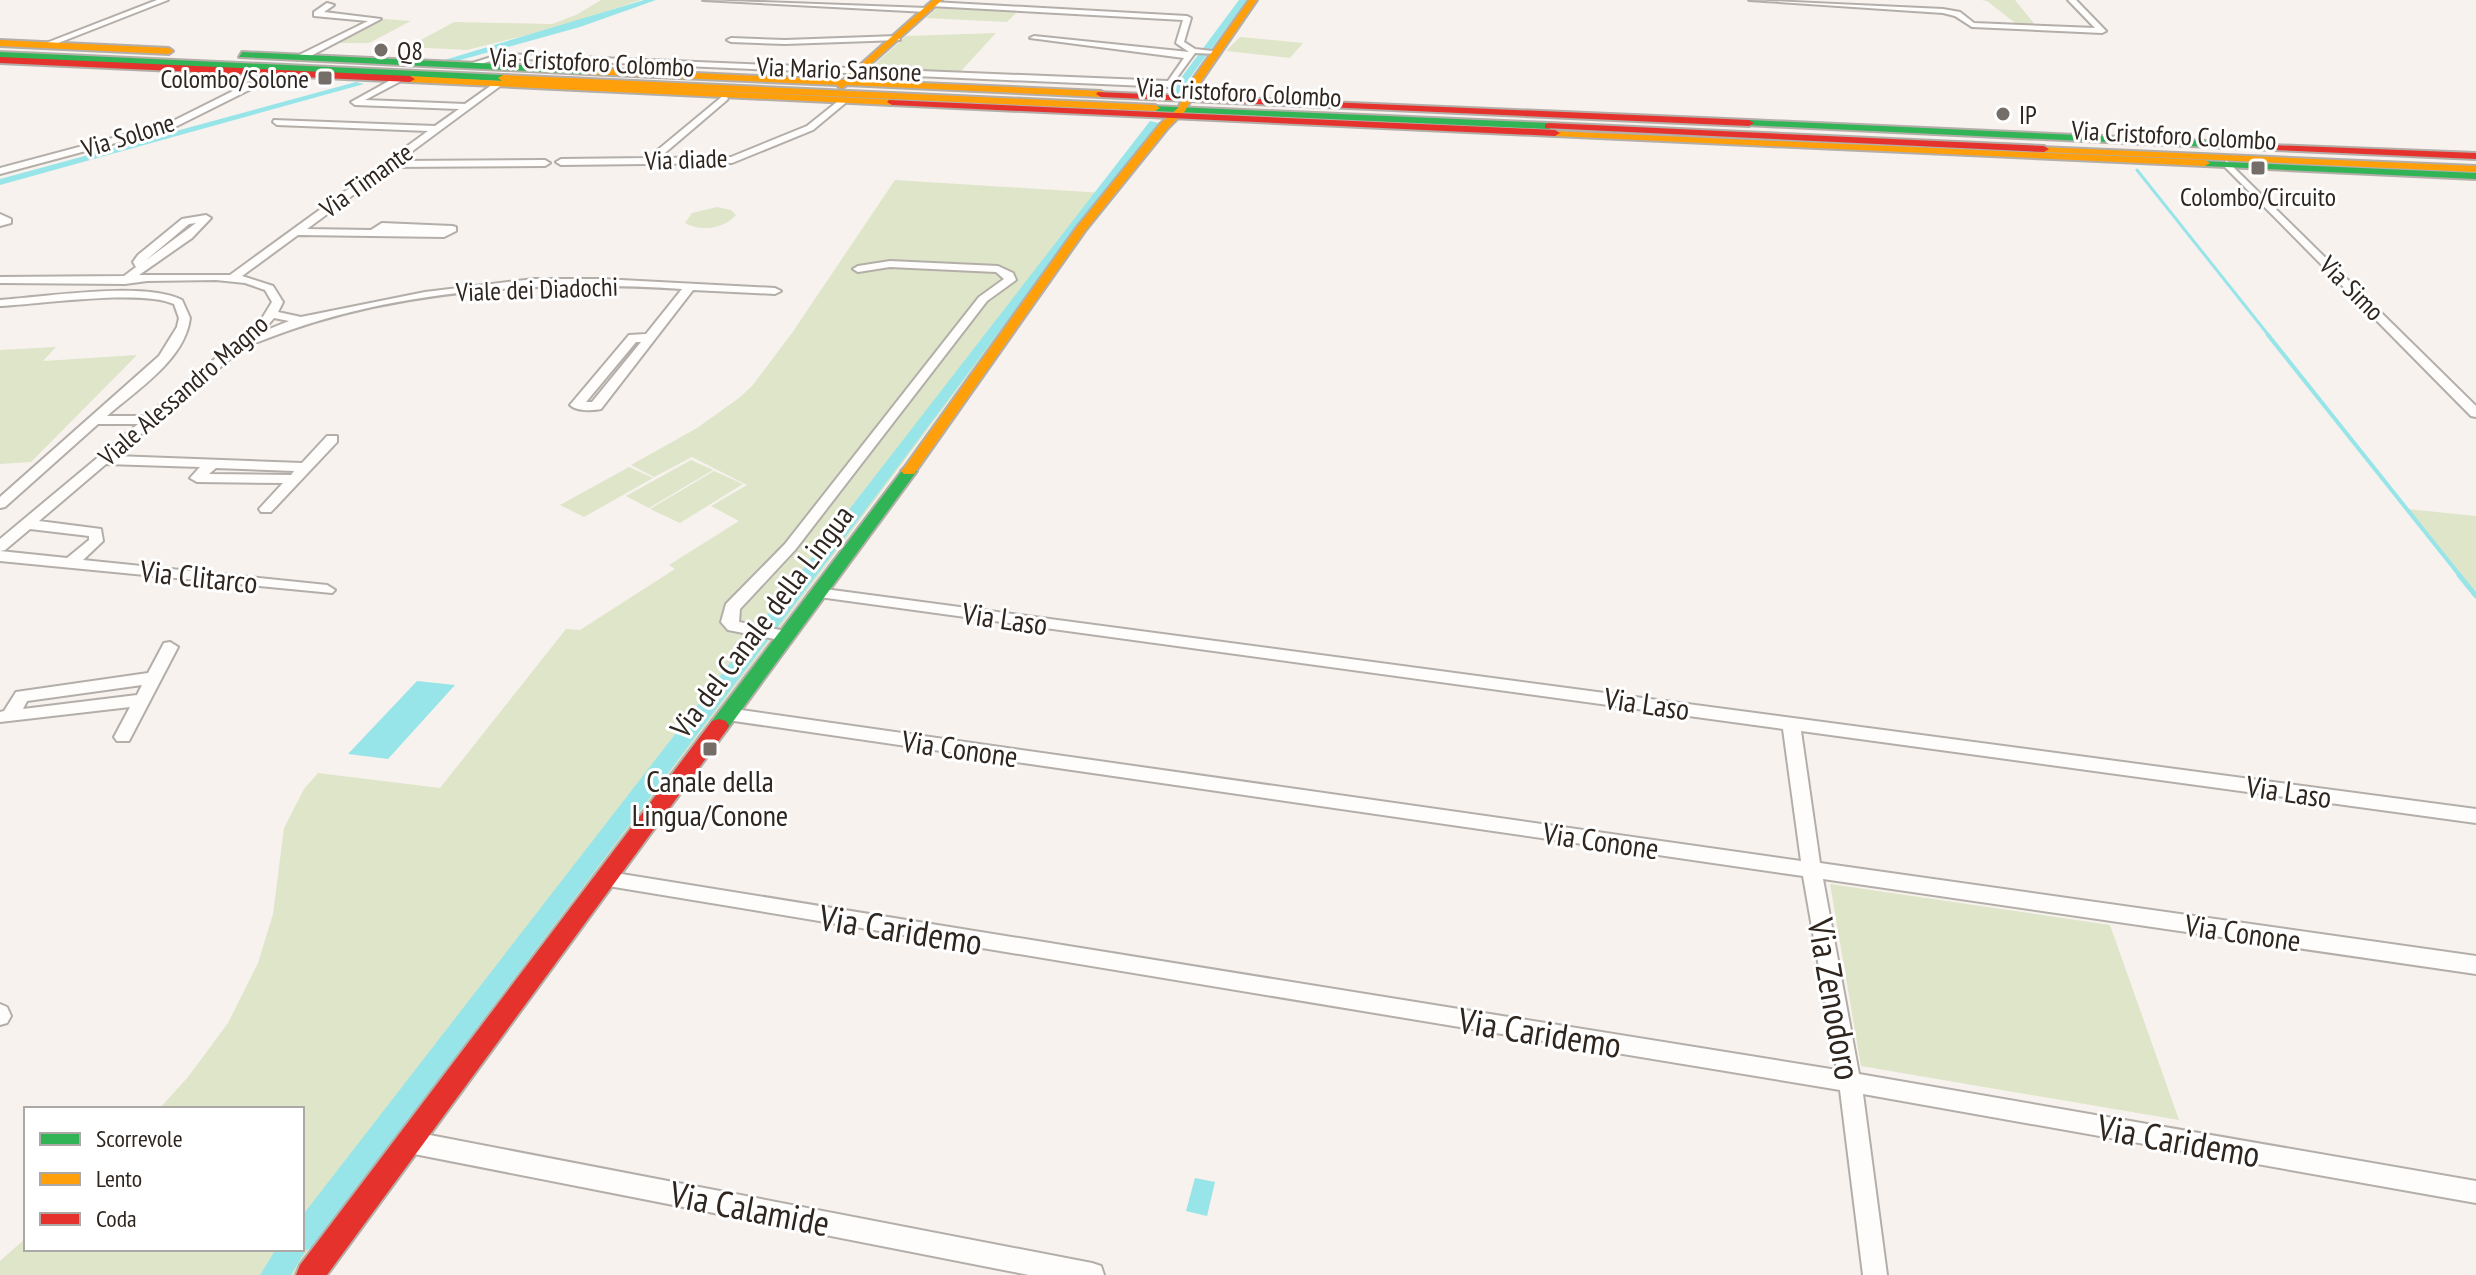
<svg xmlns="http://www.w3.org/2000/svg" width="2476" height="1275" font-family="'PT Sans Narrow',sans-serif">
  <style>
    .green { fill: #dfe5c9 }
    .water { fill: #98e5e9 }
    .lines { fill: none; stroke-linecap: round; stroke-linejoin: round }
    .stream-far2 { stroke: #98e5e9; stroke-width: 3 }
    .stream-far1 { stroke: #98e5e9; stroke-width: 4 }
    .stream { stroke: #98e5e9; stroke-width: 5 }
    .canal { fill: #98e5e9; fill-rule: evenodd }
    .street-casing { stroke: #b4aea9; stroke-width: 4 }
    .fast-casing { stroke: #b4aea9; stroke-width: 4 }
    .slow-casing { stroke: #b4aea9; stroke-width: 4 }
    .jam-casing { stroke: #b4aea9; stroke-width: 4 }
    .street { fill: #fefdfc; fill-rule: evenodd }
    .fast { fill: #30b455; fill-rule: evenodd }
    .slow { fill: #ff9f0a; fill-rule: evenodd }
    .jam { fill: #e5322d; fill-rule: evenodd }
    .poi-dot { fill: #756d67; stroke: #fff; stroke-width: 3 }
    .labels { text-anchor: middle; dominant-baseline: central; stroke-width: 6; stroke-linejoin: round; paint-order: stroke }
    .far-poi-label { font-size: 26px; fill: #2f261f; stroke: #fff; text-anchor: start }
    .far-street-label { font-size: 26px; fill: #2f261f; stroke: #fff }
    .street-label { font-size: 30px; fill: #2f261f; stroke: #fff }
    .poi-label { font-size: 30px; fill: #2f261f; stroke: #fff }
    .near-street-label { font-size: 36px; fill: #2f261f; stroke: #fff }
  </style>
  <rect width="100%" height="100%" fill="#f7f2ee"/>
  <g class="green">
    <polygon points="601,0 641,0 559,27 467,50 408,47 454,22 552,24 576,15"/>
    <polygon points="1981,0 2015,0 2036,26 2019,26 1987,1"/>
    <polygon points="939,6 1019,10 1007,22 926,18"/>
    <polygon points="385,19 411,21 369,43 335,43"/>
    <polygon points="996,33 960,72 872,67 906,36"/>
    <polygon points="1240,37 1303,43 1290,58 1226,51"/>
    <polygon points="895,180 1104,193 297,1275 0,1275 0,1261 26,1238 26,1249 302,1249 302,1109 159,1109 188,1077 228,1023 258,963 273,914 284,828 304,789 318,773 440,788 566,629 580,630 675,569 669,565 739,521 711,506 747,485 692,457 654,477 631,465 697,428 739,398 752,386 792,333"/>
    <path d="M717,207L731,210L736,215C724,229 700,232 685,223L692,213Z"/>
    <polygon points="56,347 43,361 137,355 31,462 0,464 0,350"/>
    <polygon points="691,460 713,470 649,508 626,496"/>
    <polygon points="629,467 653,478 584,517 560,505"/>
    <polygon points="714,471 743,484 680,523 650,509"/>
    <polygon points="2407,509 2476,516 2476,597"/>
    <polygon points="1830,884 2110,925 2179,1120 1861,1066"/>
  </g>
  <g class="water">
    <polygon points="417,681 455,685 388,759 348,754"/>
    <polygon points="1195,1178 1215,1182 1207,1216 1186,1211"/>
  </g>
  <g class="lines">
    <polyline class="stream-far2" points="2137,170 2270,337"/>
    <polyline class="stream-far1" points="2268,335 2461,577"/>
    <polyline class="stream" points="2459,575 2476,596"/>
    <g class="canal">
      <polygon points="644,0 656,0 580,27 446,64 441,61"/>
      <polygon points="1239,0 1247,0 1178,94 1172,94 1172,90"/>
      <polygon points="356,82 364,84 0,185 0,179"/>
      <polygon points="1150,121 1159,123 1011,316 312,1248 306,1250 291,1275 260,1275 276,1249 302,1249 302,1216"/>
    </g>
    <g class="street-casing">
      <g id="street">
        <polygon points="157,0 168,0 48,47 41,45"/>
        <polygon points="703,0 927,8 931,10 927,12"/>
        <polygon points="1749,0 1943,9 1960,12 1974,23 2095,28 2068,0 2076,0 2106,31 2102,33 1972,27 1955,16 1943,13"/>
        <polygon points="933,2 1187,16 1191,18 1184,42 1195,49 1221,52 1217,54 1195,53 1170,87 501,58 470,67 466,65 501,54 1168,81 1184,58 1030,38 1034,36 1189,52 1176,43 1183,20 930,6"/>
        <polygon points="327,3 334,5 324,12 381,19 303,60 297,60 297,56 368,21 314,16 314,12"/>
        <polygon points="897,36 900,40 785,44 731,42 727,40 731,38 785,40"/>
        <polygon points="291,72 294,76 253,88 175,127 0,174 0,168 169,123 247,84"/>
        <path d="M398,76L401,77V81L365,100L465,104L496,82L503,84L399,161L545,160L550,163L545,166L391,167L307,229L371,230L382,223L452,226L456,227V231L444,237L298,235L242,276L273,286L283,302L278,312L301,317L425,292L534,279H602L775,288L781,291L775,294L693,290L601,409C592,411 576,411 570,405L629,335L646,334L682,289C541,280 391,288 258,342H250L115,456L302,463L327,436H337V442L271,512H261L259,509L283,483L197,482L190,478L200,467L106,464L39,521L101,529L103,541L83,560L327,585L335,590L332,593L0,561V539L138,424H98L5,507L0,508V497L159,356L177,327L179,318L174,304C141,289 40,304 0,306V300C46,297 143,281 182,300L190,318C185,360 136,390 107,416H147L261,320L272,302L265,290L245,283L216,280L147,281L125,284L0,283V277L124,276L136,267L133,262L138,255L182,219L206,215L211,218L192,238L139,275H230L428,131L277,125L273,122L274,120L435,126L459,109L355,105L351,102ZM196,223L145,261L189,224ZM274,318L289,321L262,332ZM636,342H641L592,402H586ZM216,468L294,471L291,475L209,474ZM30,529L89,536V540L67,558L0,551L5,550Z"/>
        <polygon points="724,95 728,98 727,100 659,158 731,157 807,126 842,98 849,100 813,130 732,163 561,165 556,162 561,159 648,158"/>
        <polygon points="2227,161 2476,406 2476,417 2471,416 2224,166 2222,164"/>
        <polygon points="0,214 11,219 11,223 0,226"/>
        <polygon points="890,261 998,266 1013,273 1016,280 987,301 795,550 740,609 739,622 791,632 793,636 791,640 785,641 728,630 721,622 726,604 785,544 979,297 1004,279 996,272 890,267 858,272 853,269 858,266"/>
        <polygon points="817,588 2476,809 2476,823 1801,731 1820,863 2476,956 2476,974 1823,879 1859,1074 2476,1181 2476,1203 1863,1094 1887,1275 1863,1275 1840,1090 596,884 593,879 596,874 603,871 1837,1070 1803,876 727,720 721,718 718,714 721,710 727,708 1801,861 1783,729 812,596 809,593"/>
        <path d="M170,642L178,647L129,741H117L114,737L130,707L0,722V712L4,711L16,692L148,673L164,643ZM142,685L137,695L23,709L27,701Z"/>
        <polygon points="0,1004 7,1007 11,1016 7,1023 0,1025"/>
        <polygon points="409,1131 1092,1263 1101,1266 1104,1275 1029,1275 409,1153 401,1150 398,1142 401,1134"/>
      </g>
    </g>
    <g class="fast-casing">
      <g id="fast">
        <polygon points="0,52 503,75 508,78 503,81 0,58"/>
        <polygon points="242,52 588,68 593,71 588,74 239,57"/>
        <polygon points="1152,106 1549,123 1554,126 1549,129 1155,111 1150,108"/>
        <polygon points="1749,120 2275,144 2280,147 2275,150 1745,125 1745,121"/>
        <polygon points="2201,161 2476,173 2476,179 2205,166 2201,165"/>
        <polygon points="909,466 917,471 726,731 712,731 709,726 712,721 904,468"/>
      </g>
    </g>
    <g class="slow-casing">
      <g id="slow">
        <polygon points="933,0 942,0 853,80 1101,91 1106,94 1101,97 847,85 841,89 837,85 588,74 583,71 588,68 843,80"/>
        <polygon points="1249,0 1257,0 1202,80 1185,111 1168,128 1085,231 914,474 904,474 901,471 904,468 1077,227 1160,124 1178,108 1192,80"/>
        <polygon points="0,40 169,48 173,51 169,54 0,46"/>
        <polygon points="503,75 1155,105 1160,108 1155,111 675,89 895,100 897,102 892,105 410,82 405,79 410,76 502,81 498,78"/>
        <polygon points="1551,131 2205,160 2210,163 2205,166 1555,136 1551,135"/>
        <polygon points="2040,147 2476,166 2476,172 2044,152 2040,151"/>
      </g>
    </g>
    <g class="jam-casing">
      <g id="jam">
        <polygon points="0,57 410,76 415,79 410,82 0,63"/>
        <polygon points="1098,92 1749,120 1754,123 1749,126 1101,97 1096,94"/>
        <polygon points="889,100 1555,130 1560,133 1555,136 892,105 887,102"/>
        <polygon points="1549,123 2044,146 2049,149 2044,152 1545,128 1545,124"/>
        <polygon points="2271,145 2476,153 2476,159 2275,150 2271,149"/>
        <polygon points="719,719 726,721 729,726 726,731 327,1275 296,1275 300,1265 712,721"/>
      </g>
    </g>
    <use href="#street" class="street"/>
    <use href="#fast" class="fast"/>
    <use href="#slow" class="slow"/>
    <use href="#jam" class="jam"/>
  </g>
  <g class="poi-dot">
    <circle cx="381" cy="50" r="8"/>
    <rect x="317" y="70" width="16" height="16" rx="4"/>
    <circle cx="2003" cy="114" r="8"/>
    <rect x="2250" y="160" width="16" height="16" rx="4"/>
    <rect x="702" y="741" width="16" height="16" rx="4"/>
  </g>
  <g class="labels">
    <g class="far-poi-label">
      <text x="397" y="50">Q8</text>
      <text x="309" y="78" text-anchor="end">Colombo/Solone</text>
      <text x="2019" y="114">IP</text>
      <text x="2258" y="196" text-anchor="middle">Colombo/Circuito</text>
    </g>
    <g class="far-street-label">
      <text transform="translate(592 62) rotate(3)">Via Cristoforo Colombo</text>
      <text transform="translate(839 69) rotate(2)">Via Mario Sansone</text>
      <text transform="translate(1239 92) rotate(3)">Via Cristoforo Colombo</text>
      <text transform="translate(128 135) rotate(-17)">Via Solone</text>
      <text transform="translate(2174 135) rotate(3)">Via Cristoforo Colombo</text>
      <text transform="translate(686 159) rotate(-2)">Via diade</text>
      <text transform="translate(366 180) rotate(-36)">Via Timante</text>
      <text transform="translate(2352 288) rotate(45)">Via Simo</text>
      <text transform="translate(537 289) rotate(-2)">Viale dei Diadochi</text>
      <text transform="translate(183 390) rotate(-41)">Viale Alessandro Magno</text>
    </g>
    <g class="street-label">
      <text transform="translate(199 576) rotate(6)">Via Clitarco</text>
      <text transform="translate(1005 618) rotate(8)">Via Laso</text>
      <text transform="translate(761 621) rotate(-53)">Via del Canale della Lingua</text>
      <text transform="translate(1647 703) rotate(8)">Via Laso</text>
      <text transform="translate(960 748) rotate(8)">Via Conone</text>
      <text transform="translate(2289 791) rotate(8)">Via Laso</text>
      <text transform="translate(1601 840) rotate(8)">Via Conone</text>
      <text transform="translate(2243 932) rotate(8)">Via Conone</text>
    </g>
    <g class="poi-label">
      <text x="710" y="780">Canale della<tspan x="710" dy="34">Lingua/Conone</tspan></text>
    </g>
    <g class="near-street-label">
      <text transform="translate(901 929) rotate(9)">Via Caridemo</text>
      <text transform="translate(1835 999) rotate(80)">Via Zenodoro</text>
      <text transform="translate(1540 1032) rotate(9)">Via Caridemo</text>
      <text transform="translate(2179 1140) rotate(10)">Via Caridemo</text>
      <text transform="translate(750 1208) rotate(11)">Via Calamide</text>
    </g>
  </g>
  <rect x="24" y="1107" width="280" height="144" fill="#ffffff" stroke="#aca8a5" stroke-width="2"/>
  <rect x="40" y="1133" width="40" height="12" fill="#30b455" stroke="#aca8a5" stroke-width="2"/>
  <text x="96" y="1147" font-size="24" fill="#2f261f">Scorrevole</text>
  <rect x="40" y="1173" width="40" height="12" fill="#ff9f0a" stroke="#aca8a5" stroke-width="2"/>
  <text x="96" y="1187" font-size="24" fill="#2f261f">Lento</text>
  <rect x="40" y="1213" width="40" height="12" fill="#e5322d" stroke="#aca8a5" stroke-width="2"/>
  <text x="96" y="1227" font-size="24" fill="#2f261f">Coda</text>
</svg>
